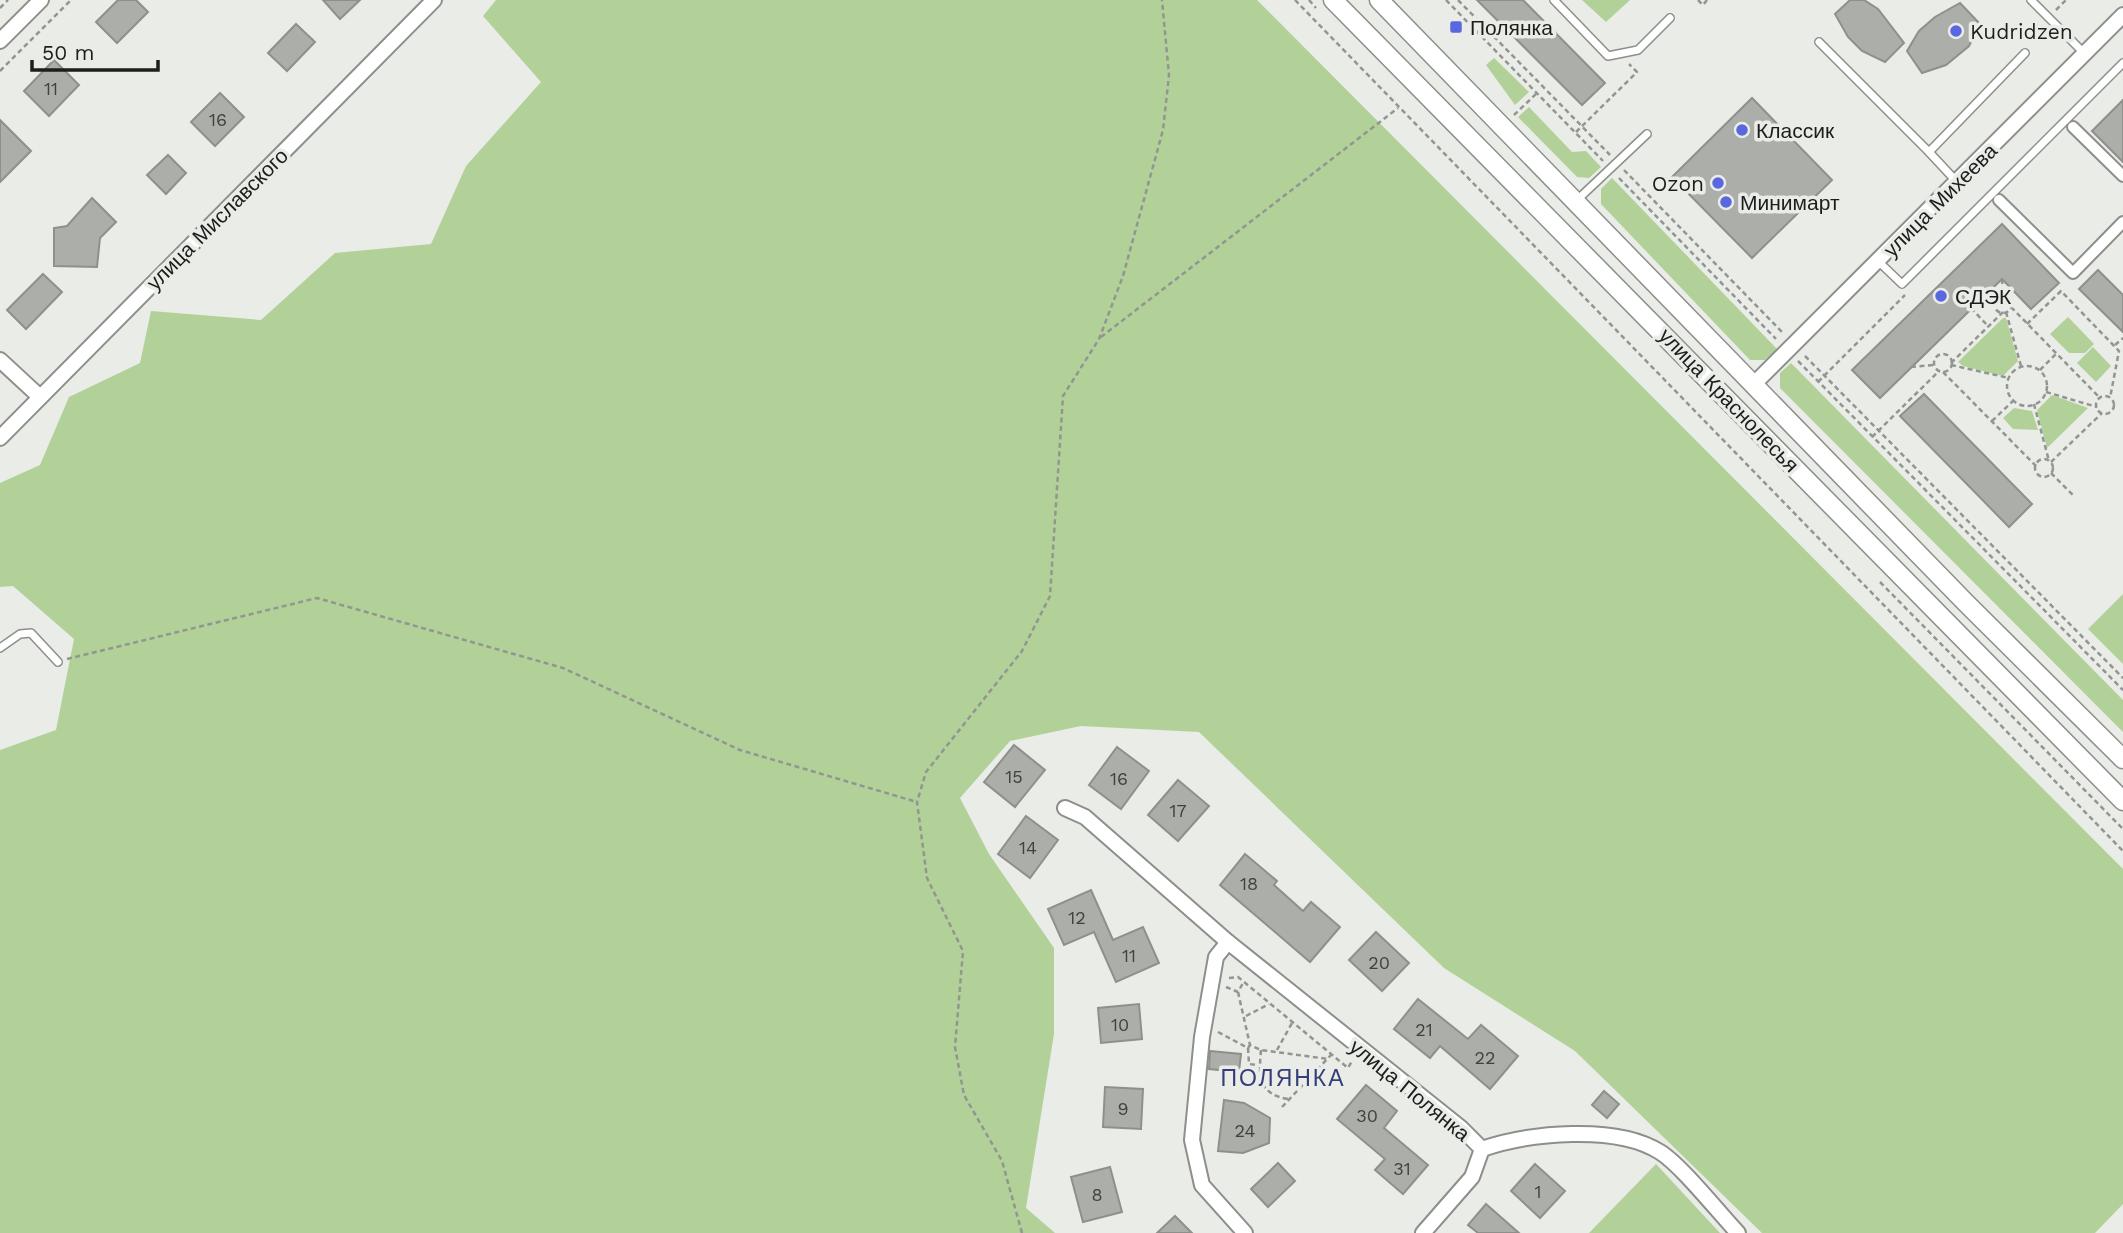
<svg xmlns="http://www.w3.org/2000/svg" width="2123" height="1233" font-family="'Work Sans',sans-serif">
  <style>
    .green { fill: #b2d199 }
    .building { fill: #acaeaa; stroke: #8e908c; stroke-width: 2 }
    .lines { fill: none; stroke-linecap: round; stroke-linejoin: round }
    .service-casing { stroke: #8c8f8a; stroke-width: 10 }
    .pedestrian-casing { stroke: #8c8f8a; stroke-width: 14 }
    .minor-casing { stroke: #8c8f8a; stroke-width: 18 }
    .tertiary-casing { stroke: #8c8f8a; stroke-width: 21 }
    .path { stroke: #929591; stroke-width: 2.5; stroke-dasharray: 5 3.5; stroke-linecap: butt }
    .service { stroke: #fff; stroke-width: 7 }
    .pedestrian { stroke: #fff; stroke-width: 10 }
    .minor { stroke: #fff; stroke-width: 14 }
    .tertiary { stroke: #fff; stroke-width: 18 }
    .poi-dot { fill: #5968df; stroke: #e9ece7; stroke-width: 2.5 }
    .labels { text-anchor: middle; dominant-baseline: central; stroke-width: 7; stroke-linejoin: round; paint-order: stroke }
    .number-label { font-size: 18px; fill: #414240 }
    .poi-label { font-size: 21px; fill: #1d1e1c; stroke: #e9ece7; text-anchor: start }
    .street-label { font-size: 21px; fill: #1d1e1c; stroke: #e9ece7 }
    .neighbourhood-label { font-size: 23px; letter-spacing: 2px; fill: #353e79; stroke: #e9ece7 }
  </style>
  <rect width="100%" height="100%" fill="#e9ece7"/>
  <g class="green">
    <polygon points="496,0 1257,0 2123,869 2123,1204 2095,1233 1762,1233 1575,1051 1444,968 1199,732 1081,726 1010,741 960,798 989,854 1054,948 1054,1034 1026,1208 1055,1233 0,1233 0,750 56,730 74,639 13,586 0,587 0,483 40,465 69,397 140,363 151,311 261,320 335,253 431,244 466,166 541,82 483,16"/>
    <polygon points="1582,0 1630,0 1606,22"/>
    <polygon points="1494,58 1529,92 1515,105 1486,65"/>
    <polygon points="1529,107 1572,152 1586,151 1601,167 1589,178 1577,177 1518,117"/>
    <polygon points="1612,178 1777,349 1765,360 1750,360 1601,204 1601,189"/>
    <polygon points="2068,317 2094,344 2085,353 2069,353 2050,334"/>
    <polygon points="2003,318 2006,318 2018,361 2003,376 1963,366 1958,362"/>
    <polygon points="2093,347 2111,366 2096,382 2077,363"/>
    <polygon points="1791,363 2123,700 2123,732 1780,388 1780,373"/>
    <polygon points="2052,395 2088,408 2047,448 2037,410"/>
    <polygon points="2014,408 2032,411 2038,430 2013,429 2003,418"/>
    <polygon points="2123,594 2123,664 2088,629"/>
    <polygon points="1656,1164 1720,1233 1589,1233"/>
  </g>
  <g class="building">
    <polygon points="118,0 136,0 148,12 117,43 96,22"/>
    <polygon points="323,0 360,0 340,19"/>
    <polygon points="1477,0 1523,0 1605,83 1582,105"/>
    <polygon points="1850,0 1864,0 1878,9 1904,43 1885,62 1862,51 1848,37 1835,14"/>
    <polygon points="1960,3 1980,24 1969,46 1946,65 1922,73 1907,51 1919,31 1935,17"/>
    <polygon points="296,24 315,42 287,71 268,53"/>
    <polygon points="54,60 79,85 49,116 24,91"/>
    <polygon points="220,93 244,117 215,146 191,122"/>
    <polygon points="1752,98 1832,180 1752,258 1672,177"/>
    <polygon points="2123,100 2123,162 2092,131"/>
    <polygon points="0,120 31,151 0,182"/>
    <polygon points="168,155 186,173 166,194 147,175"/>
    <polygon points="92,198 116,222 100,238 97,267 54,266 54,228 67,226"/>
    <polygon points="2002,224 2059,283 2031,309 2002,279 1880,398 1852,370"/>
    <polygon points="2098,270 2123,295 2123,332 2079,289"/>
    <polygon points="43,274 62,292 26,329 7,310"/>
    <polygon points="1924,394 2032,504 2009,527 1900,416"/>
    <polygon points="1014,745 1045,770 1015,807 984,782"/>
    <polygon points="1117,747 1149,771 1121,809 1089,785"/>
    <polygon points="1178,780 1209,806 1178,841 1148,815"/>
    <polygon points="1026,816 1058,840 1030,878 998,854"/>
    <polygon points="1245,854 1277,881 1274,885 1303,911 1311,902 1340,927 1310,962 1220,885"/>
    <polygon points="1091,890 1113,940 1143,927 1159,963 1116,982 1094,932 1064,945 1048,909"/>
    <polygon points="1376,932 1409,963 1382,991 1349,960"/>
    <polygon points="1418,999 1468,1039 1481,1025 1518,1056 1490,1089 1440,1046 1430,1058 1394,1029"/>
    <polygon points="1139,1004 1142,1039 1101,1043 1098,1008"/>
    <polygon points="1210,1051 1241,1054 1239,1072 1209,1069"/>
    <polygon points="1366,1085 1397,1111 1384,1128 1428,1165 1403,1194 1375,1170 1385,1159 1337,1119"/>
    <polygon points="1105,1087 1143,1089 1141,1129 1103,1127"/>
    <polygon points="1604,1091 1619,1104 1607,1118 1592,1105"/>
    <polygon points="1224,1100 1244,1103 1270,1118 1269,1143 1243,1153 1218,1151"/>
    <polygon points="1278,1163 1295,1181 1268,1207 1251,1189"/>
    <polygon points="1535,1164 1565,1191 1540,1218 1511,1191"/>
    <polygon points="1110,1167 1122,1212 1083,1222 1071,1177"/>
    <polygon points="1486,1204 1519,1233 1478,1233 1468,1225"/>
    <polygon points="1175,1216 1192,1233 1157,1233"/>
  </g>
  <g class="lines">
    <g class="service-casing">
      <g id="service">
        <polyline points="1554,0 1608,56 1638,50 1670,18"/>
        <polyline points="2031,0 2085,54"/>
        <polyline points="1819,42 1929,152"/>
        <polyline points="1956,181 1929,152 2025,53"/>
        <polyline points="1576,201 1647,134"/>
        <polyline points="1879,262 1902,284 2123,63"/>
        <polyline points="0,648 20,634 31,633 58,662"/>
      </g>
    </g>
    <g class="pedestrian-casing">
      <g id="pedestrian">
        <polyline points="2073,127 2123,176"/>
        <polyline points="1999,200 2073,273 2123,222"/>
      </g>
    </g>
    <g class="minor-casing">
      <g id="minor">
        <polyline points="0,41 41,0"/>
        <polyline points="0,360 40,397"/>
        <polyline points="1755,383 2123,15"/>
        <polyline points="0,438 434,0"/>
        <path d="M1065,808L1085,817L1228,942L1461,1128L1482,1149C1529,1133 1616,1124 1660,1152C1681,1165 1719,1213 1738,1233"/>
        <polyline points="1228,942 1216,957 1202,1037 1192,1140 1202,1185 1245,1233"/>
        <polyline points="1423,1233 1472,1177 1482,1149"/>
      </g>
    </g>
    <g class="tertiary-casing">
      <g id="tertiary">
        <polyline points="1333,0 2123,801"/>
        <polyline points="1379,0 1966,603 2123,759"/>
      </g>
    </g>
    <g class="path">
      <polyline points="1295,0 2123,851"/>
      <polyline points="1309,0 1316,8"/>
      <polyline points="1446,0 1603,161"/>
      <polyline points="1458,0 1610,155"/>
      <polyline points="1698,0 1703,5 1707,0"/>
      <polyline points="0,8 8,0"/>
      <polyline points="2056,10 2066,0"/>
      <polyline points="0,71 71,0"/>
      <polyline points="1514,115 1537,93"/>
      <polyline points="1576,132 1637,72 1629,64"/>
      <polyline points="1624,170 1783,333"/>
      <polyline points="1619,178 1776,339"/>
      <polyline points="2002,279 2003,295"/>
      <circle cx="2003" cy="304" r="9"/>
      <polyline points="2011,307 2100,398"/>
      <polyline points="1971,308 1988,326"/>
      <polyline points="2006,312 2021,366"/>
      <polyline points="2027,324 2061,291 2119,351 2110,398"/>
      <polyline points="1101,337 1398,108"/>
      <polyline points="2115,345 2123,338"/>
      <circle cx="1943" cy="363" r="9"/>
      <polyline points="1805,356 2123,678"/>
      <polyline points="1798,361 2123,690"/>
      <polyline points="1951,363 2003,312"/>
      <polyline points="1951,365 2009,378"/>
      <circle cx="2027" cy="386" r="20"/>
      <polyline points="1911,367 1934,365"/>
      <polyline points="2040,370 2056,354"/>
      <polyline points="1943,372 2036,466"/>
      <polyline points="1818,382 1905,295"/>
      <polyline points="2046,392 2097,407"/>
      <circle cx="2105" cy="405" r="9"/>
      <polyline points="2034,404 2049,461"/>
      <polyline points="1992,421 2014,400"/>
      <polyline points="1872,437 1939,371"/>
      <circle cx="2044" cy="468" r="9"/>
      <polyline points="2051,462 2102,413"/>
      <polyline points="2051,473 2074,496"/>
      <polyline points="1880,582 2123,829"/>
      <polyline points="67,659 317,598 563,668 740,750 917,802"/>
      <polyline points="1229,978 1238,977 1348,1068 1352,1061"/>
      <polyline points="1226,987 1238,992 1243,983"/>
      <polyline points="1238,992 1250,1045"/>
      <polyline points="1246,1016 1269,1004"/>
      <polyline points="1218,1032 1248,1048 1250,1045 1261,1050 1328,1059"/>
      <polyline points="1248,1048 1249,1064 1257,1065"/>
      <path d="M1261,1050C1259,1074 1257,1094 1288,1099"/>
      <polyline points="1277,1050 1292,1023"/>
      <polyline points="1282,1107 1331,1055"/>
      <polyline points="1022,1233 1002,1161 964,1095 955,1047 963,951 927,878 917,802 926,772 1022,651 1050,596 1063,396 1099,339 1123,276 1163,130 1169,75 1162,0"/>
    </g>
    <use href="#service" class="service"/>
    <use href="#pedestrian" class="pedestrian"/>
    <use href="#minor" class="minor"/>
    <use href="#tertiary" class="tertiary"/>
  </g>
  <g class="poi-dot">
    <rect x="1449" y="20" width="14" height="14" rx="3.5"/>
    <circle cx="1956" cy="31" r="7"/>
    <circle cx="1742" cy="130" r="7"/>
    <circle cx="1718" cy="183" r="7"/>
    <circle cx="1726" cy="202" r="7"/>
    <circle cx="1941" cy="296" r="7"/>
  </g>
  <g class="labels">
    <g class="number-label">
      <text x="51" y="88">11</text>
      <text x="218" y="119">16</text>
      <text x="1014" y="776">15</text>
      <text x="1119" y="778">16</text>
      <text x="1178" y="810">17</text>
      <text x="1028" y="847">14</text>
      <text x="1249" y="883">18</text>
      <text x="1077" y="917">12</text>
      <text x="1129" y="955">11</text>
      <text x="1379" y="962">20</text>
      <text x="1120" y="1024">10</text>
      <text x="1424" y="1029">21</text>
      <text x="1485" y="1057">22</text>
      <text x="1123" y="1108">9</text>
      <text x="1367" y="1115">30</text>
      <text x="1245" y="1130">24</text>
      <text x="1402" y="1168">31</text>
      <text x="1538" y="1191">1</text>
      <text x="1097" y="1194">8</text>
    </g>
    <g class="poi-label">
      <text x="1470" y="27">Полянка</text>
      <text x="1970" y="31">Kudridzen</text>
      <text x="1756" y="130">Классик</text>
      <text x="1704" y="183" text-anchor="end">Ozon</text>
      <text x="1740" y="202">Минимарт</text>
      <text x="1955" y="296">СДЭК</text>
    </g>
    <g class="street-label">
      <text transform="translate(1940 200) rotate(-45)">улица Михеева</text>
      <text transform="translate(217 219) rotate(-45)">улица Миславского</text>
      <text transform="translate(1729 400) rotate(46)">улица Краснолесья</text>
      <text transform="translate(1410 1090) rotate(39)">улица Полянка</text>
    </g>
    <g class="neighbourhood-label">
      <text x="1283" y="1078">ПОЛЯНКА</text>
    </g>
  </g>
  <path d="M32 60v10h126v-10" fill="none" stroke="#1d1e1c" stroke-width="3.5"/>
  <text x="42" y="60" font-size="21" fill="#1d1e1c" stroke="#e9ece7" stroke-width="5" paint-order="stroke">50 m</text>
</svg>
